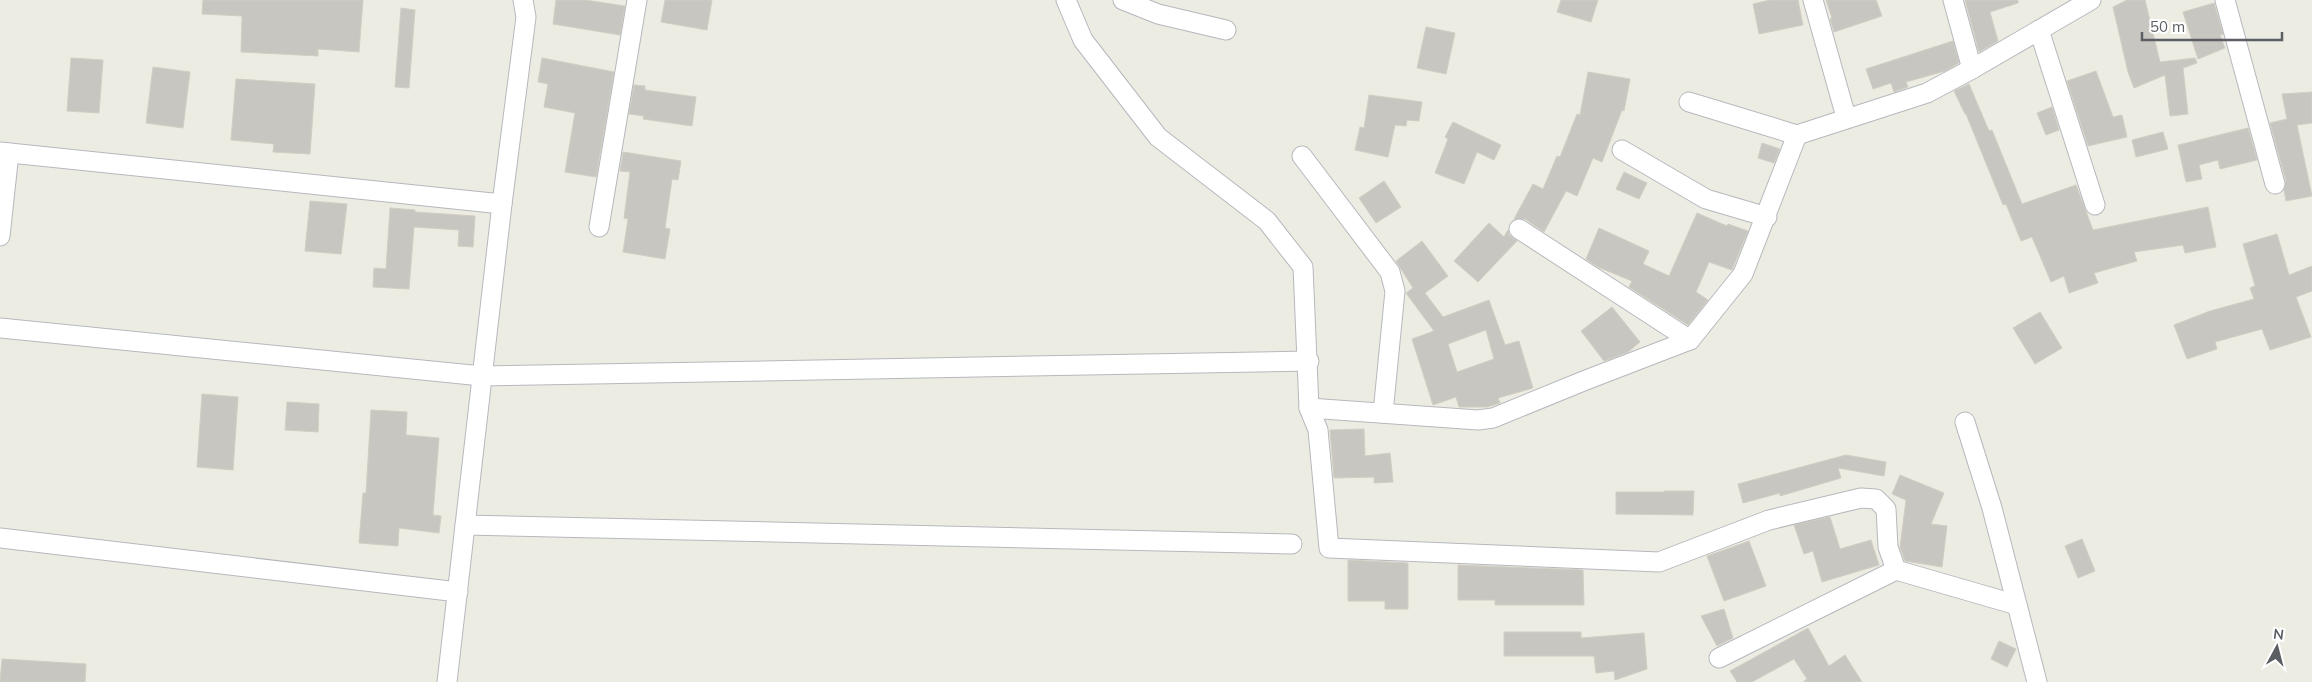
<svg xmlns="http://www.w3.org/2000/svg" width="2312" height="682" font-family="Mulish,sans-serif">
  <style>
    .building { fill: #c8c6c0; stroke: #d1cec2; fill-rule: evenodd }
    .lines { fill: none; stroke-linecap: round; stroke-linejoin: round }
    .minor-casing { stroke: #b6b8bd; stroke-width: 21 }
    .minor { stroke: #fff; stroke-width: 19 }
  </style>
  <rect width="100%" height="100%" fill="#edece3"/>
  <g class="building">
    <polygon points="203,0 363,0 359,52 318,49 318,56 241,52 242,16 202,14"/>
    <polygon points="556,0 585,0 625,6 620,35 553,24"/>
    <polygon points="665,0 712,0 707,30 661,22"/>
    <polygon points="1561,0 1598,0 1591,22 1557,12"/>
    <polygon points="1770,0 1798,0 1803,25 1759,34 1753,4"/>
    <polygon points="1826,0 1876,0 1882,16 1834,32 1830,19 1832,18"/>
    <polygon points="1965,0 2018,0 2018,3 1990,12 1998,41 1979,52"/>
    <polygon points="2127,0 2145,0 2160,62 2195,58 2197,63 2183,68 2188,114 2170,116 2165,75 2134,88 2128,72 2113,7"/>
    <polygon points="2214,3 2223,34 2220,35 2225,48 2198,59 2183,12"/>
    <polygon points="401,8 415,10 409,88 395,87"/>
    <polygon points="1426,27 1455,33 1446,74 1417,68"/>
    <polygon points="1953,41 1959,63 1945,71 1906,82 1908,87 1894,92 1891,83 1873,89 1866,69"/>
    <polygon points="71,58 103,60 99,113 67,111"/>
    <polygon points="542,58 614,72 596,177 565,172 575,113 544,107 548,84 538,82"/>
    <polygon points="153,67 190,72 183,128 146,123"/>
    <polygon points="2096,71 2113,117 2122,115 2127,137 2088,146 2067,81"/>
    <polygon points="1588,72 1630,79 1624,111 1622,110 1602,162 1593,158 1577,196 1566,191 1544,232 1525,219 1514,219 1533,184 1543,189 1557,156 1560,157 1577,114 1580,115"/>
    <polygon points="236,79 315,84 310,154 273,152 274,144 231,140"/>
    <polygon points="1969,84 1989,131 1992,130 2022,204 2076,185 2093,230 2208,207 2216,247 2185,253 2183,245 2134,252 2137,261 2094,273 2098,283 2069,293 2064,276 2051,282 2032,237 2021,241 2006,204 2003,205 1966,114 1965,114 1954,91"/>
    <polygon points="634,85 645,86 645,90 696,97 692,126 643,119 644,116 629,114"/>
    <polygon points="2312,92 2312,123 2297,125 2312,196 2286,201 2284,190 2286,181 2270,123 2287,119 2282,94"/>
    <polygon points="1369,95 1422,102 1419,121 1407,120 1406,126 1395,125 1388,157 1355,150 1360,127 1364,128"/>
    <polygon points="2052,107 2059,130 2046,135 2037,113"/>
    <polygon points="1453,122 1501,145 1494,160 1477,152 1464,184 1435,173 1448,139 1445,137"/>
    <polygon points="2248,128 2257,160 2220,169 2218,160 2199,165 2202,179 2186,182 2178,145"/>
    <polygon points="2163,132 2168,149 2136,157 2132,140"/>
    <polygon points="1762,143 1780,149 1774,163 1758,158"/>
    <polygon points="623,152 681,161 678,180 672,179 665,228 670,229 665,259 623,252 628,219 624,218 630,172 620,171"/>
    <polygon points="1624,172 1647,183 1639,199 1616,189"/>
    <polygon points="1384,181 1401,207 1376,223 1359,198"/>
    <polygon points="310,201 347,204 341,254 305,251"/>
    <polygon points="390,208 415,210 415,212 475,216 473,247 458,246 459,230 414,227 409,289 373,287 374,268 386,269"/>
    <polygon points="1697,213 1727,226 1728,224 1748,231 1732,270 1709,262 1696,292 1708,300 1688,325 1629,287 1632,281 1598,267 1586,259 1599,228 1649,251 1643,264 1669,276"/>
    <polygon points="1489,223 1504,237 1508,230 1509,235 1517,241 1478,282 1454,261"/>
    <polygon points="2277,234 2289,275 2312,266 2312,291 2296,297 2311,337 2270,350 2262,329 2215,342 2217,349 2187,359 2174,325 2210,311 2254,299 2250,288 2255,286 2243,244"/>
    <path d="M1422,241L1448,276L1425,293L1443,317L1489,300L1505,345L1519,341L1533,388L1498,398L1500,403L1487,407H1459L1456,397L1433,405L1412,339L1434,331L1406,293L1413,288L1396,261ZM1486,330L1494,359L1457,372L1448,344Z"/>
    <polygon points="1612,307 1640,342 1628,352 1604,361 1581,331"/>
    <polygon points="2040,312 2062,348 2035,364 2013,328"/>
    <polygon points="202,394 238,397 233,470 197,467"/>
    <polygon points="287,402 319,404 318,432 285,430"/>
    <polygon points="371,410 407,412 406,435 439,438 433,515 441,516 439,533 399,528 398,546 359,543 363,493 366,493"/>
    <polygon points="1364,429 1365,456 1390,453 1393,482 1374,483 1374,477 1334,478 1330,430"/>
    <polygon points="1846,455 1886,462 1884,476 1838,468 1841,478 1780,496 1780,493 1743,503 1738,484"/>
    <polygon points="1900,475 1944,493 1931,524 1947,526 1942,567 1905,561 1900,547 1906,500 1892,494"/>
    <polygon points="1664,491 1694,491 1693,515 1616,514 1616,492 1664,492"/>
    <polygon points="1830,517 1840,549 1871,540 1879,565 1822,582 1813,551 1804,554 1794,525"/>
    <polygon points="2082,539 2095,571 2078,578 2065,546"/>
    <polygon points="1749,541 1766,586 1724,601 1707,556"/>
    <polygon points="1348,560 1408,563 1408,609 1385,609 1385,601 1348,601"/>
    <polygon points="1458,565 1583,570 1584,605 1495,605 1495,600 1458,600"/>
    <polygon points="1724,609 1733,638 1717,646 1701,616"/>
    <polygon points="1808,628 1829,666 1845,655 1862,682 1803,682 1807,679 1794,659 1752,682 1737,682 1730,671"/>
    <polygon points="1504,632 1581,632 1581,638 1644,633 1647,669 1615,680 1614,671 1596,673 1594,656 1504,656"/>
    <polygon points="1999,641 2016,649 2007,667 1991,659"/>
    <polygon points="2,659 86,664 85,682 0,682"/>
  </g>
  <g class="lines">
    <g class="minor-casing">
      <g id="minor">
        <polyline points="1066,0 1083,40 1158,137 1267,221 1303,267 1309,408 1318,430 1329,548 1659,562 1769,520 1861,498 1876,499 1886,509 1888,547 1896,570 2017,605"/>
        <polyline points="1123,0 1158,14 1226,30"/>
        <polyline points="1813,0 1846,117"/>
        <polyline points="1953,0 1972,69"/>
        <polyline points="2225,0 2275,184"/>
        <polyline points="2039,30 2095,205"/>
        <polyline points="1689,102 1797,135 1927,93 1972,69 2091,0"/>
        <polyline points="1622,150 1706,199 1767,217"/>
        <polyline points="0,152 502,204"/>
        <polyline points="1302,156 1390,272 1395,291 1383,413"/>
        <polyline points="599,227 637,0"/>
        <polyline points="1519,229 1690,340"/>
        <polyline points="0,236 9,153"/>
        <polyline points="0,328 482,376 1309,361"/>
        <polyline points="1309,408 1478,420 1493,418 1586,380 1690,340 1743,274 1797,135"/>
        <polyline points="1965,422 1992,508 2037,682"/>
        <polyline points="465,525 1292,544"/>
        <polyline points="0,538 458,592"/>
        <polyline points="1719,658 1896,570"/>
        <polyline points="447,682 502,204 526,17 523,0"/>
      </g>
    </g>
    <use href="#minor" class="minor"/>
  </g>
  <g transform="translate(2277 647) rotate(7)" stroke="#ffffff" stroke-width="4" paint-order="stroke">
  <path d="M0-4L9 19L0 12L-9 19Z" fill="#5b5e63"/>
  <text y="-8" font-size="14" font-weight="bold" text-anchor="middle" fill="#5b5e63">N</text>
  </g>
  <path d="M2142 32v8h140v-8" fill="none" stroke="#5b5e63" stroke-width="2.5"/>
  <text x="2150" y="32" font-size="15" fill="#5b5e63" stroke="#ffffff" stroke-width="4" paint-order="stroke">50 m</text>
</svg>
